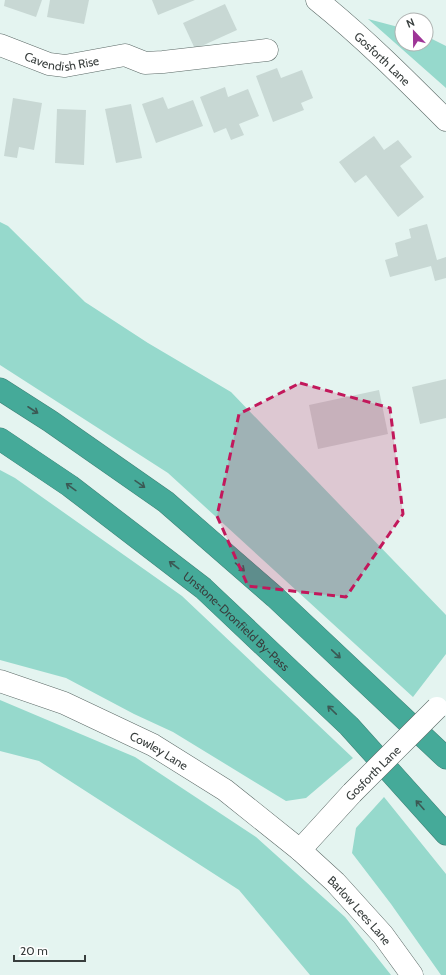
<svg xmlns="http://www.w3.org/2000/svg" width="446" height="975" font-family="Cabin,sans-serif">
  <style>
    .green { fill: #96d9cc }
    .building { fill: #c8d8d4 }
    .lines { fill: none; stroke-linecap: round; stroke-linejoin: round }
    .minor-casing { stroke: #5b6966; stroke-width: 23 }
    .highway-casing { stroke: #408479; stroke-width: 23 }
    .minor { stroke: #fff; stroke-width: 22 }
    .highway { stroke: #45aa99; stroke-width: 22 }
    .minor-bridge-casing { stroke: #5b6966; stroke-width: 23; stroke-linecap: butt }
    .minor-bridge { stroke: #fff; stroke-width: 22 }
    .oneway { stroke: #3b5954 }
    .marked { fill: #c2185b; fill-opacity: 0.2; stroke: #c2185b; stroke-width: 3; stroke-dasharray: 8 5; stroke-linejoin: round }
    .labels { text-anchor: middle; dominant-baseline: central; stroke-width: 3; stroke-linejoin: round; paint-order: stroke }
    .street-label { font-size: 12px; fill: #383e3d; stroke: #fff }
  </style>
  <rect width="100%" height="100%" fill="#e4f4f0"/>
  <g class="green">
    <polygon points="368,19 402,28 402,44 426,44 426,36 446,46 446,88"/>
    <polygon points="0,222 8,226 85,302 148,343 231,392 446,615 446,654 413,697 168,473 0,365"/>
    <polygon points="0,470 15,478 182,596 353,758 306,798 286,801 173,732 134,714 66,678 0,660"/>
    <polygon points="0,700 135,757 256,837 345,917 391,975 310,975 239,890 39,761 0,751"/>
    <polygon points="384,797 446,874 446,975 441,975 391,904 352,853 356,828"/>
  </g>
  <g class="building">
    <polygon points="5,0 42,0 36,17 4,6"/>
    <polygon points="50,0 89,0 84,24 47,17"/>
    <polygon points="152,0 195,0 158,15"/>
    <polygon points="225,4 237,30 195,49 183,23"/>
    <polygon points="277,68 281,78 302,70 313,98 301,103 304,110 273,122 256,76"/>
    <polygon points="225,87 228,97 248,89 259,116 239,124 244,135 231,140 226,128 214,133 200,97"/>
    <polygon points="163,97 168,109 193,100 203,126 156,143 142,104"/>
    <polygon points="13,98 42,103 34,150 19,147 17,158 4,156"/>
    <polygon points="131,104 142,158 116,163 105,109"/>
    <polygon points="57,109 86,110 84,165 55,163"/>
    <polygon points="374,136 384,150 398,140 412,157 400,166 424,197 398,217 366,175 355,183 339,162"/>
    <polygon points="427,224 437,260 446,257 446,278 435,281 431,266 390,277 385,260 398,256 395,243 411,238 409,229"/>
    <polygon points="446,379 446,418 420,424 412,387"/>
    <polygon points="379,390 388,434 318,449 309,405"/>
  </g>
  <g class="lines">
    <g class="minor-casing">
      <g id="minor">
        <path id="s1" d="M317,0C363,37 404,78 446,120"/>
        <path id="s2" d="M0,45L49,64L65,66L125,55L145,63L163,62L267,50"/>
        <path id="s3" d="M0,681L64,703L153,745L225,790L300,850L335,882L383,935L412,975"/>
        <polyline points="300,850 352,793"/>
      </g>
    </g>
    <g class="highway-casing">
      <g id="highway">
        <polyline points="0,389 50,421 166,502 275,597 446,758"/>
        <path id="s4" d="M0,439L70,486L203,588L349,726L446,834"/>
      </g>
    </g>
    <use href="#minor" class="minor"/>
    <use href="#highway" class="highway"/>
    <g class="minor-bridge-casing">
      <polyline id="minor-bridge" points="352,793 437,708"/>
    </g>
    <use href="#minor-bridge" class="minor-bridge"/>
  </g>
  <defs><path id="oneway-shaft" d="M-6 0H5M1.5-3L5.5 0L1.5 3" fill="none" stroke-width="1.6" stroke-linecap="round" stroke-linejoin="round"/></defs>
  <g class="oneway">
    <use href="#oneway-shaft" transform="translate(33 410) rotate(33)"/>
    <use href="#oneway-shaft" transform="translate(140 484) rotate(35)"/>
    <use href="#oneway-shaft" transform="translate(71 487) rotate(-144)"/>
    <use href="#oneway-shaft" transform="translate(174 565) rotate(-143)"/>
    <use href="#oneway-shaft" transform="translate(240 567) rotate(41)"/>
    <use href="#oneway-shaft" transform="translate(336 654) rotate(43)"/>
    <use href="#oneway-shaft" transform="translate(332 710) rotate(-136)"/>
    <use href="#oneway-shaft" transform="translate(420 805) rotate(-132)"/>
  </g>
  <path class="marked" d="M300,383L390,408L403,514L346,597L248,586L217,516L239,414Z"/>
  <g class="labels">
    <g class="street-label">
      <text stroke="none"><textPath href="#s2" startOffset="65">Cavendish Rise</textPath></text>
      <text stroke="none"><textPath href="#s1" startOffset="88">Gosforth Lane</textPath></text>
      <text stroke="none"><textPath href="#s4" startOffset="299">Unstone-Dronfield By-Pass</textPath></text>
      <text stroke="none"><textPath href="#s3" startOffset="174">Cowley Lane</textPath></text>
      <text transform="translate(373 773) rotate(-45)">Gosforth Lane</text>
      <text stroke="none"><textPath href="#s3" startOffset="432">Barlow Lees Lane</textPath></text>
    </g>
  </g>
  <g transform="translate(414 32) rotate(338)"><circle r="19" fill="#ffffff" stroke="#afb2b1"/>
  <path d="M0-3L7 15L0 10L-7 15Z" fill="#9e3597"/>
  <text y="-6" font-size="11" font-weight="bold" text-anchor="middle" fill="#383e3d">N</text>
  </g>
  <path d="M14 955v6h71v-6" fill="none" stroke="#383e3d" stroke-width="2"/>
  <text x="20" y="955" font-size="12" fill="#383e3d" stroke="#ffffff" stroke-width="3" paint-order="stroke">20 m</text>
</svg>
